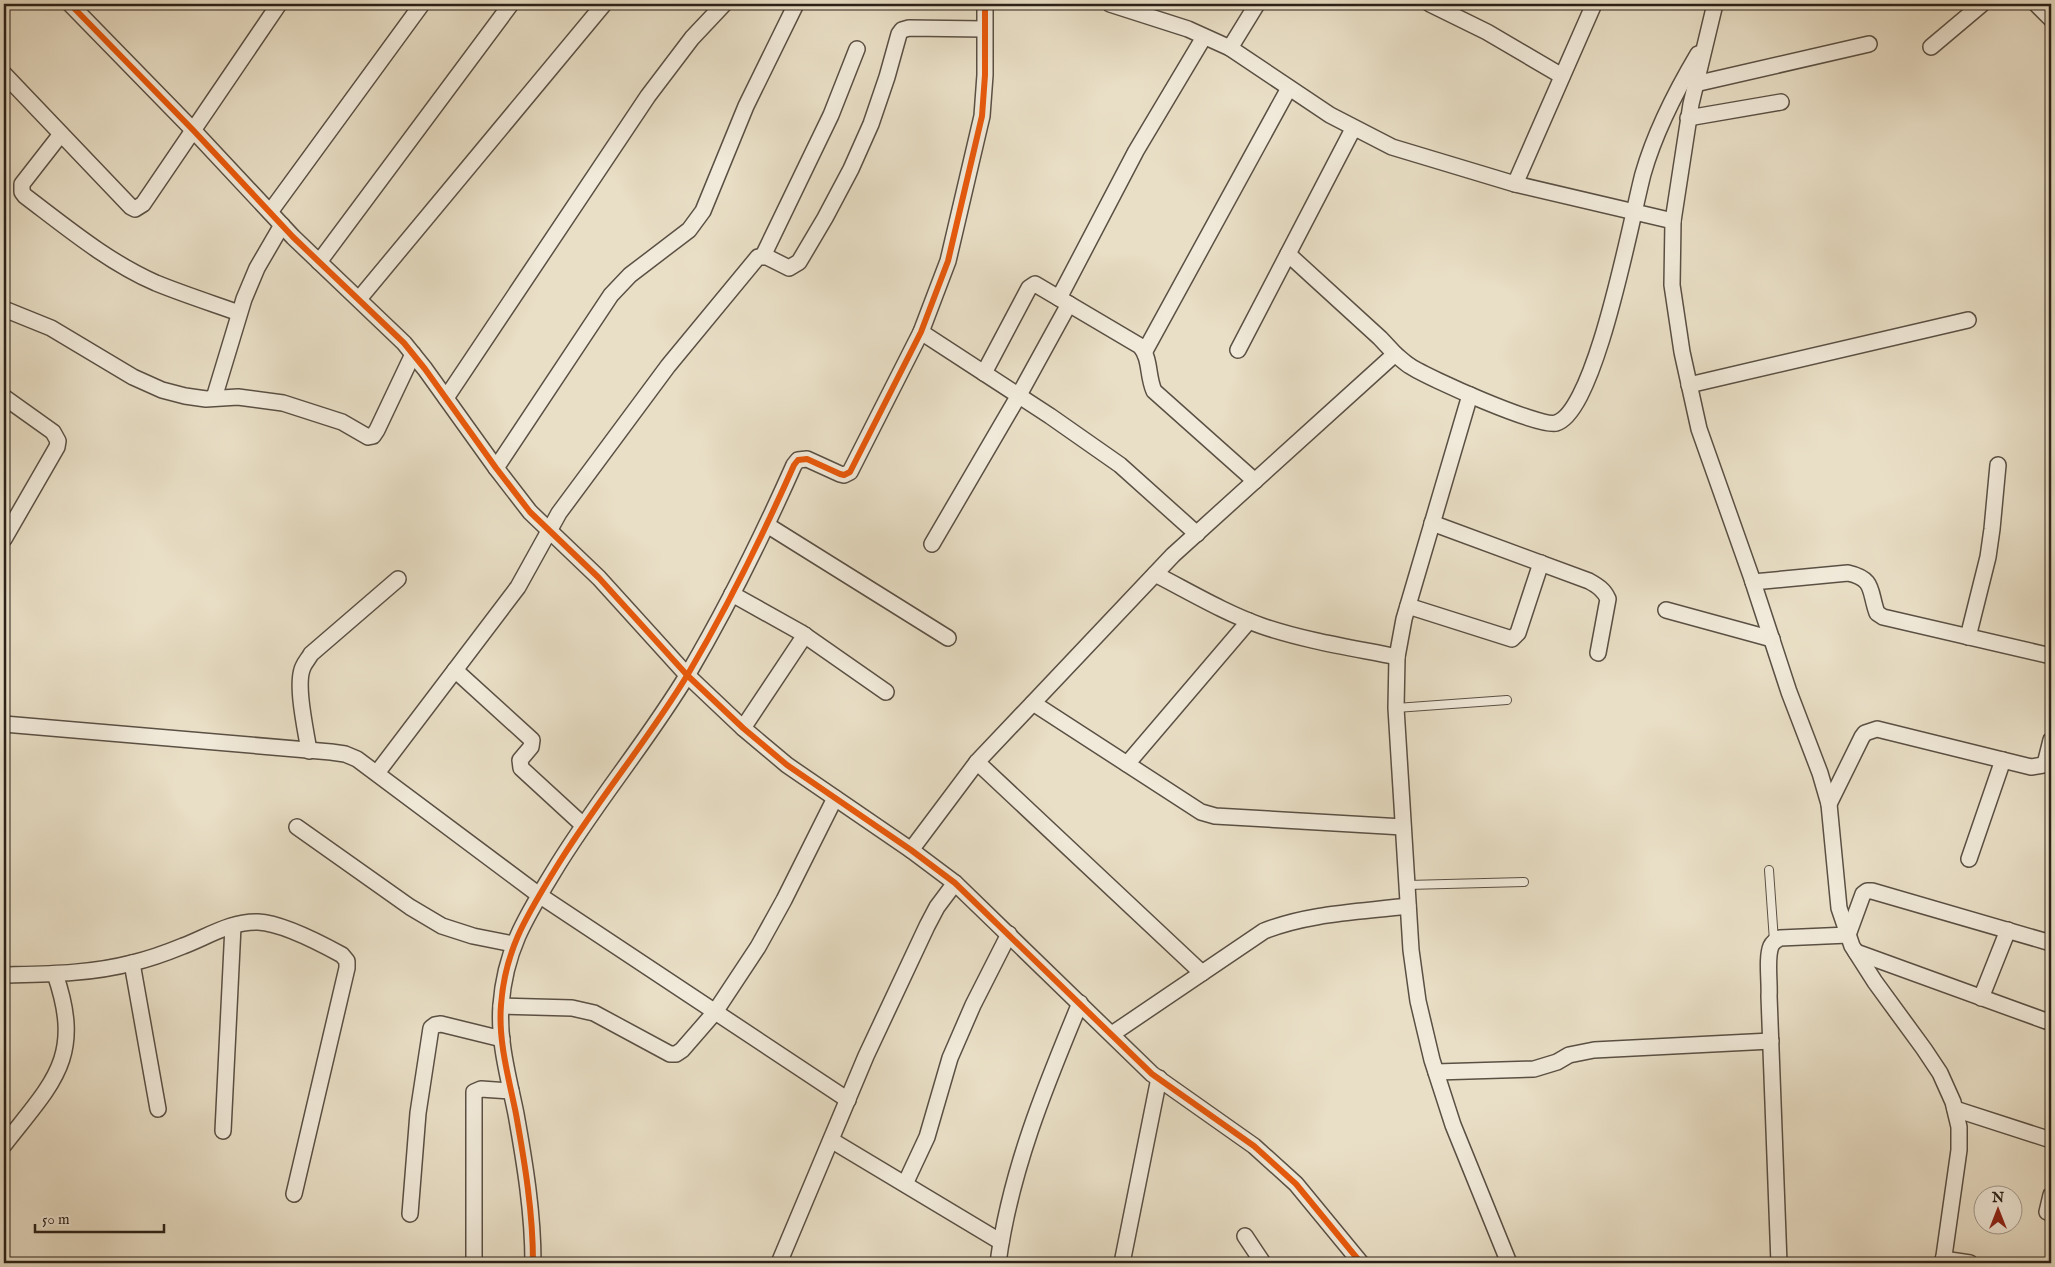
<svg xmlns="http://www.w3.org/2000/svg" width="2055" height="1267" font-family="'IM FELL English',serif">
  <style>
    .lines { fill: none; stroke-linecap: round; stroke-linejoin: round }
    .lane-casing { stroke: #5a5044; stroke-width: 10 }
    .street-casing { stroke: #5a5044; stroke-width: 18 }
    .lane { stroke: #f1eada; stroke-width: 8 }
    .street { stroke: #f1eada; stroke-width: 15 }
    .cycleway-casing { stroke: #f1eada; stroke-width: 9 }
    .cycleway { stroke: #e8590c; stroke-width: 6 }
  </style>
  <rect width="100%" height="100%" fill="#e9dfc6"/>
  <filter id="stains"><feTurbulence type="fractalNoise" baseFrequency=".004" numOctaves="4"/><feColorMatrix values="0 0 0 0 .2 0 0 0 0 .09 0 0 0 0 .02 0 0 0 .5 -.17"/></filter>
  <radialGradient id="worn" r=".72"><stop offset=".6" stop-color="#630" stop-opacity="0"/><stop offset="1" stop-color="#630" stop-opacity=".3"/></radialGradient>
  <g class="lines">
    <g class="lane-casing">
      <g id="lane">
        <polyline points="1396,708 1507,700"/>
        <polyline points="1769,870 1774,941"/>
        <polyline points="1407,885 1524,882"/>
      </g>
    </g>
    <g class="street-casing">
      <g id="street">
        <polyline points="70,4 193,130 293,237 404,343 425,369 496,468 530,512 599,578 687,675 743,728 787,765 911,850 955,883 1152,1074 1254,1146 1296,1184 1361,1263"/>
        <polyline points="1110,4 1188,29 1230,48 1330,115 1392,147 1515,184 1673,221"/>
        <polyline points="1430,4 1487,32 1562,76"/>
        <polyline points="1715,4 1691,104 1673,221 1672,285 1682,352 1699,429 1751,576 1789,692 1820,773 1829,804 1839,908 1852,946 1875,982 1924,1049 1940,1073 1953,1102 1959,1127 1959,1150 1943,1263"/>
        <polyline points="2036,4 2051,19"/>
        <polyline points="1931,47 1982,4"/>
        <polyline points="1230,48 1257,4"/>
        <polyline points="4,74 131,207 135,209 143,204 279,4"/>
        <polyline points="1695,84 1869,44"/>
        <polyline points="1688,118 1781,102"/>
        <path d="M61,134L22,184V192L25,196C66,227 108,262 156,283C183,294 211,303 239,313"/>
        <polyline points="1515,184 1594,4"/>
        <polyline points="270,212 422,4"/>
        <polyline points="1288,254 1380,338 1395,354"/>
        <polyline points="763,256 831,115 857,49"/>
        <polyline points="319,262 511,4"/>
        <polyline points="1059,298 1136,151 1204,37"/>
        <polyline points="359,299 604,4"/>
        <polyline points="4,309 51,328 133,377 162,390 185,396 206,399 238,397 283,403 342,422 368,437 373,436 377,430 413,354"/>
        <polyline points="921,332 1050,416 1120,465 1197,534"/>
        <polyline points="1238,350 1353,129"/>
        <polyline points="1145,351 1289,88"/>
        <path d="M984,373L1029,288L1035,284L1140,346C1151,359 1147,375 1154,391L1255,481"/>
        <polyline points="1689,385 1968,320"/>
        <polyline points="1470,395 1404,619 1397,657 1396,708 1411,950 1418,1001 1432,1060 1453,1125 1509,1263"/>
        <polyline points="4,397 53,432 58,441 57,447 4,539"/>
        <polyline points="214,398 244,299 257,268 282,225"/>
        <polyline points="446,398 648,96 692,38 724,4"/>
        <polyline points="496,468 611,295 630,275 689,230 703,211 746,106 796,4"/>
        <path d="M1432,523L1589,581C1598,586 1604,590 1608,599L1598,653"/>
        <polyline points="767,525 948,638"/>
        <polyline points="932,544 1019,395 1069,304"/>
        <path d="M1155,574C1190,592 1225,613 1262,626C1306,641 1353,648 1397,657"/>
        <path d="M1753,582L1848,573C1875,579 1869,591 1877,613L1883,617L2051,656"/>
        <polyline points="732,594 800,632 886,692"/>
        <polyline points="1408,606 1512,639 1518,633 1541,563"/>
        <polyline points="1666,610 1772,639"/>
        <polyline points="1968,637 1988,557 1992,529 1998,465"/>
        <polyline points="455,670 532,740 531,747 520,760 521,768 583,825"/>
        <polyline points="1033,703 1201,812 1215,816 1403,827"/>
        <polyline points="4,724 331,752 345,754 357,759 539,895 848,1100"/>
        <polyline points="743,728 805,635"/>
        <path d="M309,751C306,731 295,684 303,667C305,662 309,658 311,654L398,579"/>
        <polyline points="977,762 1202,973"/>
        <polyline points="1127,764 1249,621"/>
        <polyline points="377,773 518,587 559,513 668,366 758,257 767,257 789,268 799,262 825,218 851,169 871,124 887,77 899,34 902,30 909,28 984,29"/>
        <polyline points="1829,804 1862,737 1865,733 1877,729 2031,767 2043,765 2046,760 2051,740"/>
        <polyline points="297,827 410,907 442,926 473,936 513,944"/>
        <path d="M911,850L977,762L1173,555L1395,354C1400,358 1405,363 1410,366C1428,378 1540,428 1556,423C1596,412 1632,215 1643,174C1655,132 1676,91 1698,54"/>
        <polyline points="1969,859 2003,760"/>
        <polyline points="1856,952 2046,1021"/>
        <polyline points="132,963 158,1109"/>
        <path d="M4,975C47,974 90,974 132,963C149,959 166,953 183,946C207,937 231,921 258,922C281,923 322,944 342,955L347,961V968L294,1194"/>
        <polyline points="1981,998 2008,930"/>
        <polyline points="501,1006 572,1008 594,1013 670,1054 676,1054 682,1050 715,1012 758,947 784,900 835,798"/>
        <path d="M1112,1034L1264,931C1309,913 1360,912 1408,906"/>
        <polyline points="1436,1072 1534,1069 1557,1062 1569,1055 1594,1050 1771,1041"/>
        <polyline points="1955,1109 2051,1140"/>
        <polyline points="223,1131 233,926"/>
        <polyline points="831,1140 1001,1242"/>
        <path d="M4,1145C53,1082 84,1058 55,974"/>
        <polyline points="905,1184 927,1137 950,1058 973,1005 1009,934"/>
        <polyline points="2047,1212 2051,1195"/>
        <polyline points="410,1214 418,1113 431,1028 435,1025 441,1024 502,1039"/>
        <polyline points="1245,1236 1263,1263"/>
        <polyline points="1943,1259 1970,1263"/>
        <polyline points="474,1263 474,1092 481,1089 511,1091"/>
        <path d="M533,1263C533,1213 525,1164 516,1114C509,1079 498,1041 501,1005C505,950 526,917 554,871C595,803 647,742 688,674C728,606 762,537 794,465L798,460L807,459L840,474L844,475L850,472L921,332L948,261L982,116L985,75V4"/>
        <polyline points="779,1263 866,1056 927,926 937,907 955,883"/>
        <path d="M998,1263C1010,1172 1045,1087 1080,1003"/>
        <polyline points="1122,1263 1159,1078"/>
        <path d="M1779,1263L1769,996C1770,983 1766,958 1771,946C1773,942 1776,940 1780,938L1848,935L1863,894L1867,891H1872L2051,943"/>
      </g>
    </g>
    <use href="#lane" class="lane"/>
    <use href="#street" class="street"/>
    <g class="cycleway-casing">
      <g id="cycleway">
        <polyline points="70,4 193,130 293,237 404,343 425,369 496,468 530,512 599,578 687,675 743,728 787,765 911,850 955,883 1152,1074 1254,1146 1296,1184 1361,1263"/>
        <path d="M533,1263C533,1213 525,1164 516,1114C509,1079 498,1041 501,1005C505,950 526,917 554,871C595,803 647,742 688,674C728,606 762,537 794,465L798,460L807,459L840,474L844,475L850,472L921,332L948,261L982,116L985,75V4"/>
      </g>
    </g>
    <use href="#cycleway" class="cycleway"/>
  </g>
  <rect width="2055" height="1267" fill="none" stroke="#e9dfc6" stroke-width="20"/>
  <rect x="5" y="5" width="2045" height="1257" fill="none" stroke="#2b2119" stroke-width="2.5"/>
  <rect x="10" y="10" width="2035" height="1247" fill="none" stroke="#2b2119"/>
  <g transform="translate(1998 1210)"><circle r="24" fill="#f1eada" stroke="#a29a8d"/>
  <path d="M0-4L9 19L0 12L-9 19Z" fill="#8f2418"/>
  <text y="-8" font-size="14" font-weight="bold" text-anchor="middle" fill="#2b2119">N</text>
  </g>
  <path d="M35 1224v8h129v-8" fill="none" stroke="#2b2119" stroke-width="2.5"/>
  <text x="42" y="1224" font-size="15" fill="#2b2119" stroke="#f1eada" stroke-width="4" paint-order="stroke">50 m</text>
  <rect width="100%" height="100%" filter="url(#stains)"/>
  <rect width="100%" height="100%" fill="url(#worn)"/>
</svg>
